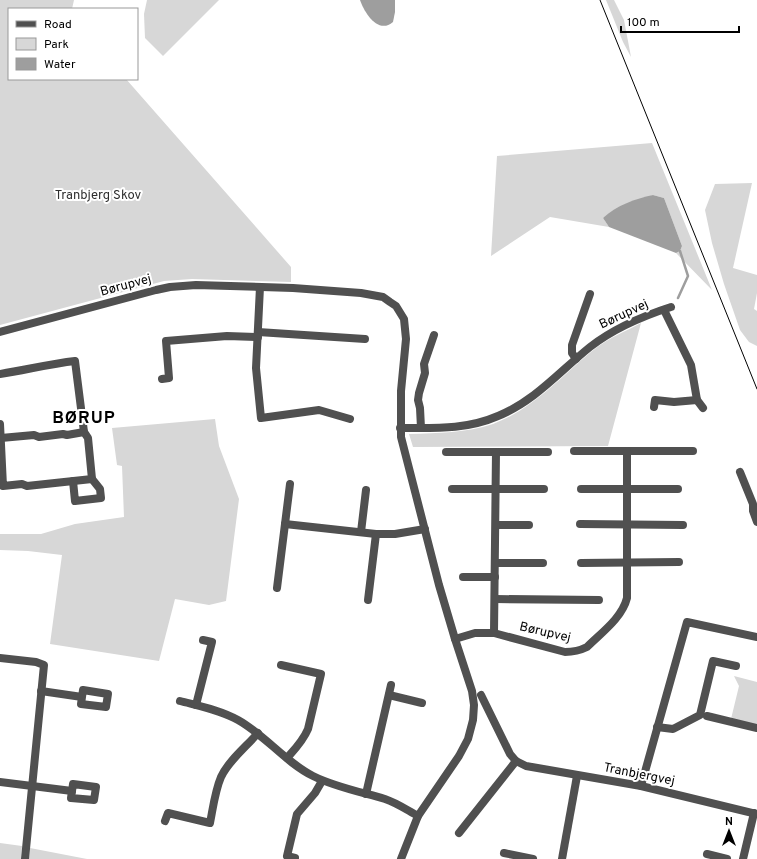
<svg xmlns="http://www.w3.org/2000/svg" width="757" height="859" font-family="Overpass,sans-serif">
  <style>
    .green { fill: #d7d7d7 }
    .water { fill: #9e9e9e }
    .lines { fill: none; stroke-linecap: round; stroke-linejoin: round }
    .stream { stroke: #9e9e9e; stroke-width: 2.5 }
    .minor { stroke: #505050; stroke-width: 8 }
    .tram { stroke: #000; stroke-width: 1 }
    .labels { text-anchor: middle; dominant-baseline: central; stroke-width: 4; stroke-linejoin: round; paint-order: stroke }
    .park-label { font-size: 13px; fill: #2e2e2e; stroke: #fff }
    .street-label { font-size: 13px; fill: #000; stroke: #fff }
    .district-label { font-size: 17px; font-weight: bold; letter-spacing: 1px; fill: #000; stroke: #fff }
  </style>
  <rect width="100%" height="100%" fill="#fff"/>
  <g class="green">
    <polygon points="0,0 74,0 72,9 9,9 9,79 126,79 291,267 291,282 192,279 164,281 0,325"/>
    <polygon points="147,0 219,0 163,56 145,38 144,14"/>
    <polygon points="606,0 614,0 624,20 631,57 623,42"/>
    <polygon points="652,143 712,290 676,253 680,251 682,246 664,198 653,195 603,218 609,227 550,217 491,256 497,156"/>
    <polygon points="752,183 733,268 757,275 757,293 754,309 757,311 757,346 749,342 740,330 724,284 712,243 705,210 715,184"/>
    <path d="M641,323L608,446L413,447L409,434C438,433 466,433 493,424C534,409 563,374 596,348C609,338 626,331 641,323Z"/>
    <polygon points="215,419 219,446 239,499 226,601 209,605 175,599 159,661 50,644 62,555 28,551 0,550 0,534 41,534 75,524 124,517 122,466 117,465 112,428"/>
    <polygon points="734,676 757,682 757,725 731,719 739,686"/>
    <polygon points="0,843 22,846 21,859 0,859"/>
    <polygon points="30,848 87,859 29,859"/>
  </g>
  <g class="water">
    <path d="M360,0H395V12L393,22C378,35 364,12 360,0Z"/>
    <path d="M653,195L664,198L682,246L680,251L676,253L609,227L603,218C617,205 635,199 653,195Z"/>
  </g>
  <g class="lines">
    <polyline class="stream" points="678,298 688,276 680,251"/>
    <g class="minor">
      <polyline points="260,287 256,368 261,418 319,410 350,419"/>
      <polyline points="664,310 691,365 697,400 703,408"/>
      <polyline points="0,332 156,290 170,287 196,285 293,288 361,293 383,297 390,302 396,306 404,319 406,339 401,391 401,437 439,585 455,639 472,691 474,705 473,720 468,739 459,756 418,816 401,859"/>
      <polyline points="258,332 365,339"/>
      <polyline points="576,359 572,353 572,345 590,294"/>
      <path d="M0,374C26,370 49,364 75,361L84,432L88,438L92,479L27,486L22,484L3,486L0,424"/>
      <polyline points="162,379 169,378 166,341 227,336 258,337"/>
      <polyline points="654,407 655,400 674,402 697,400"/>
      <path d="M400,428C434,428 466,430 498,416C535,401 560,371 590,347C613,329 643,316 671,307"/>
      <polyline points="421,428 420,408 418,400 419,393 425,373 424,364 434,335"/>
      <polyline points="1,438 34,435 39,437 63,434 67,435 84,432"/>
      <polyline points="574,451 693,451"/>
      <polyline points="446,452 548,452"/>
      <polyline points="740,472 753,504 753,511 757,522"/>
      <polyline points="73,481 75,501 101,498 100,489 92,479"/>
      <polyline points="452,489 544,489"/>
      <polyline points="581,489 678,489"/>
      <polyline points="285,524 376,534 395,534 425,529"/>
      <polyline points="580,524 683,525"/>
      <polyline points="496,525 529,525"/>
      <polyline points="361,532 366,490"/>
      <polyline points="496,563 543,563"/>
      <polyline points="581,563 679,562"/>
      <polyline points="463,577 495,577"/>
      <polyline points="277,588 290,484"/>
      <polyline points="495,599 599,600"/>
      <polyline points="368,600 376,534"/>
      <polyline points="494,633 496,452"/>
      <path d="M455,639L475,633H494L565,652C573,652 579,651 587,647C601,633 622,618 627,598V451"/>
      <polyline points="0,658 36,662 44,665 25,859"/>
      <path d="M281,665L321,674L308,729C303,741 295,749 287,758"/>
      <polyline points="41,691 82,697 83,690 108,694 106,707 81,704 82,697"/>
      <polyline points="389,695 422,703"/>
      <polyline points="481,695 510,754 516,761 526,766 641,786 757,814"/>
      <path d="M180,701C199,706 220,710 238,720C265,735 285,762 313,776C335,787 361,792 385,799C397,803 407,810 418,816"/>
      <polyline points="196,705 212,642 203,640"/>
      <polyline points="707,716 757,728"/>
      <polyline points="657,727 673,729 700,715 713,661 736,666"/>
      <polyline points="0,782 72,791"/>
      <polygon points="73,784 96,787 94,800 71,798"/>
      <polyline points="641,786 687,622 757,637"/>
      <polyline points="366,794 391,685"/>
      <path d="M165,821L168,813L210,823C213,808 215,791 221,777C229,760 246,747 258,733"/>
      <polyline points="459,833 516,761"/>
      <polyline points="504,853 533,859"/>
      <polyline points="707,854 727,859"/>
      <polyline points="295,858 287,856 297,814 315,793 322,781"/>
      <polyline points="562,859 577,776"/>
      <polyline points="743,859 754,813"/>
    </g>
    <polyline class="tram" points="600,0 757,389"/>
  </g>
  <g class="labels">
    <g class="park-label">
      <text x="98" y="196">Tranbjerg Skov</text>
    </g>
    <g class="street-label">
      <text transform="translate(126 286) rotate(-15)">Børupvej</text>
      <text transform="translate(624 315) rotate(-25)">Børupvej</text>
      <text transform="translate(545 633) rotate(13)">Børupvej</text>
      <text transform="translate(639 775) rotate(11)">Tranbjergvej</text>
    </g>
    <g class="district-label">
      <text x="84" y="419">BØRUP</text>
    </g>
  </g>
  <rect x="8" y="8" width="130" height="72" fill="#ffffff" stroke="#999999"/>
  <rect x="16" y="21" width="20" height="6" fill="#505050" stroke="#999999"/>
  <text x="44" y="28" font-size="12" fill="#000000">Road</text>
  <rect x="16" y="38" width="20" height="12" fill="#d7d7d7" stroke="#999999"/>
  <text x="44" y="48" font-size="12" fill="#000000">Park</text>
  <rect x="16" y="58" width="20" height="12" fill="#9e9e9e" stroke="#999999"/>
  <text x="44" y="68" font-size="12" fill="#000000">Water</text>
  <g transform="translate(729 831)" stroke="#ffffff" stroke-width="3" paint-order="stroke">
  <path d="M0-3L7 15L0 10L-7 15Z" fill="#000000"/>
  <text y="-6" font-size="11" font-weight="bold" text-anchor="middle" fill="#000000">N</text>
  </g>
  <path d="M621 26v6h118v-6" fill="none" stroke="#000000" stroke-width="2"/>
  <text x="627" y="26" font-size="12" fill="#000000" stroke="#ffffff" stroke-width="3" paint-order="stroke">100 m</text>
</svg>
